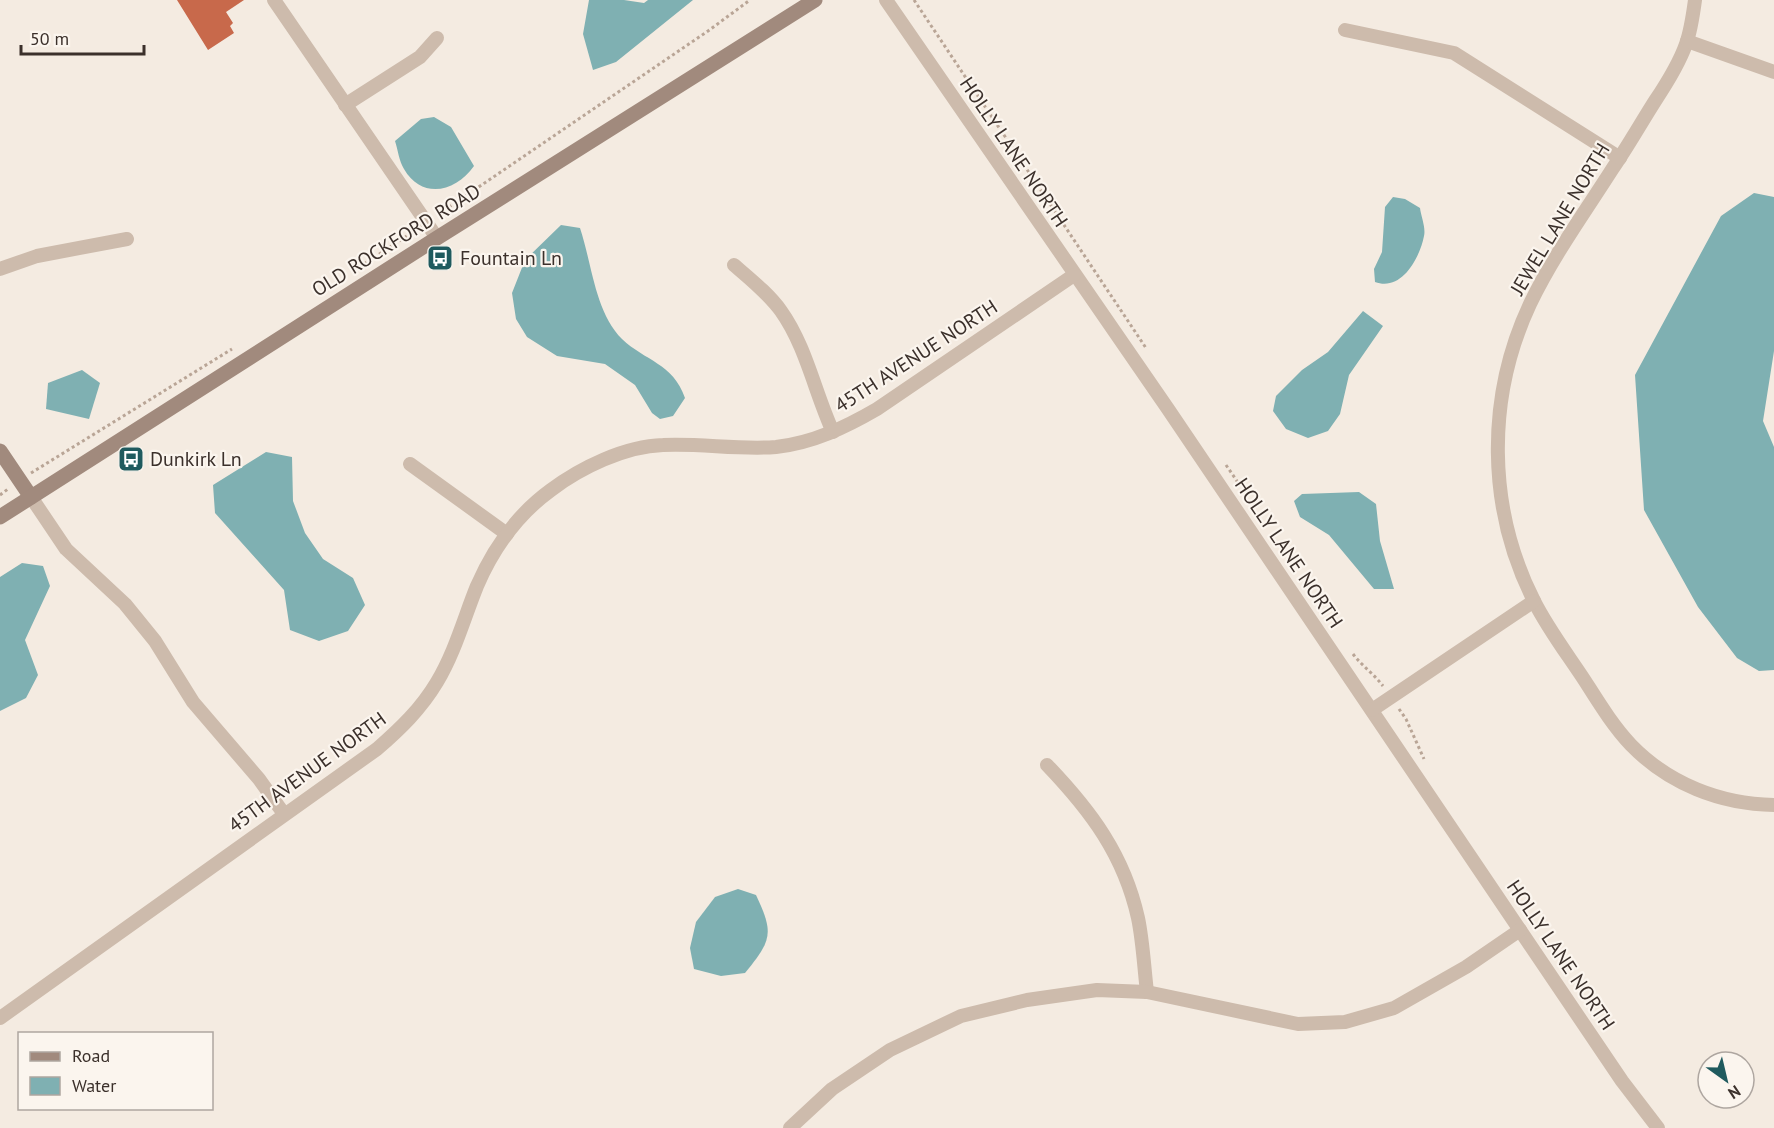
<svg xmlns="http://www.w3.org/2000/svg" width="1774" height="1128" font-family="'PT Sans',sans-serif">
  <style>
    .water { fill: #7fb0b2 }
    .building { fill: #c8694b }
    .lines { fill: none; stroke-linecap: round; stroke-linejoin: round }
    .path { stroke: #b9a596; stroke-width: 3; stroke-dasharray: 3 3; stroke-linecap: butt }
    .street { stroke: #cdbbac; stroke-width: 14 }
    .secondary { stroke: #a18a7d; stroke-width: 15 }
    .labels { text-anchor: middle; dominant-baseline: central; stroke-width: 4.5; stroke-linejoin: round; paint-order: stroke }
    .street-label { font-size: 20px; fill: #3b302b; stroke: #fbf5ee }
    .poi-label { font-size: 20px; fill: #3b302b; stroke: #fbf5ee; text-anchor: start }
  </style>
  <rect width="100%" height="100%" fill="#f4ebe1"/>
  <g class="water">
    <polygon points="589,0 624,0 644,3 648,0 693,0 616,62 593,70 583,34"/>
    <path d="M434,117L451,127L474,166C456,192 422,200 404,169C399,161 398,150 395,141L421,119Z"/>
    <polygon points="1754,193 1774,197 1774,351 1763,421 1774,447 1774,670 1759,671 1737,658 1698,607 1644,510 1635,375 1721,216"/>
    <path d="M1393,197L1405,199L1420,208C1421,216 1426,228 1424,236C1420,257 1402,292 1375,282L1374,269L1382,252L1385,207Z"/>
    <path d="M561,225L580,228C592,264 595,312 622,339C645,361 673,363 685,398L673,416L660,419L652,413L635,385L605,364L557,356L527,337L516,319L512,293L525,260Z"/>
    <polygon points="1363,311 1383,326 1349,375 1340,414 1328,431 1308,438 1286,429 1273,411 1276,396 1302,370 1328,352"/>
    <polygon points="82,370 100,383 89,419 46,409 48,383"/>
    <polygon points="266,452 292,457 293,501 305,533 323,559 353,578 365,605 348,631 319,641 290,630 284,590 215,513 213,485"/>
    <polygon points="1359,492 1376,504 1380,541 1394,589 1374,589 1329,535 1300,517 1294,501 1302,494"/>
    <polygon points="22,563 43,566 50,586 25,640 38,675 26,698 0,711 0,577"/>
    <path d="M738,889L756,895C774,933 772,940 745,973L721,976L694,969L690,948L696,922L715,897Z"/>
  </g>
  <polygon class="building" points="177,0 244,0 226,12 233,23 230,26 234,33 208,50"/>
  <g class="lines">
    <g class="path">
      <polyline points="914,0 1146,348"/>
      <polyline points="439,214 708,31 750,0"/>
      <polyline points="364,264 416,230"/>
      <polyline points="1226,465 1239,484"/>
      <polyline points="31,473 232,349"/>
      <polyline points="0,495 8,489"/>
      <path d="M1353,654C1362,666 1374,674 1383,686"/>
      <polyline points="1399,709 1406,719 1424,759"/>
    </g>
    <g class="street">
      <polyline points="274,0 437,238"/>
      <polyline points="886,0 1168,409 1622,1081 1658,1128"/>
      <path d="M1695,0C1693,15 1691,30 1686,44C1679,64 1667,83 1655,101C1641,123 1628,146 1613,168C1585,212 1553,256 1530,304C1486,398 1487,508 1534,601C1548,629 1568,655 1585,681C1599,703 1613,726 1631,745C1669,784 1720,804 1774,805"/>
      <polyline points="1345,30 1454,53 1620,158"/>
      <polyline points="1687,41 1774,72"/>
      <polyline points="345,105 420,57 437,38"/>
      <path d="M734,265C750,279 768,293 781,311C806,346 815,393 833,432"/>
      <polyline points="0,269 37,256 127,239"/>
      <polyline points="410,464 507,534"/>
      <polyline points="31,497 66,549 125,604 155,641 193,702 259,779 284,814"/>
      <polyline points="1372,710 1534,601"/>
      <path d="M1047,765C1091,811 1124,855 1138,918C1143,942 1144,967 1147,992"/>
      <path d="M0,1018L377,749C400,729 421,709 437,682C455,652 464,618 477,586C493,549 518,514 551,490C580,468 625,446 663,445C700,443 739,450 776,447C813,443 846,427 877,409L1074,275"/>
      <polyline points="790,1128 832,1089 890,1050 961,1016 1027,1000 1097,990 1147,992 1298,1024 1345,1022 1394,1008 1466,967 1520,930"/>
    </g>
    <g class="secondary">
      <polyline points="0,451 31,497"/>
      <polyline points="0,517 437,238 815,0"/>
    </g>
  </g>
  <defs>
    <g id="bus-square" transform="scale(1.35)"><rect x="-9" y="-9" width="18" height="18" rx="4" fill="#1f5a5e" stroke="#fbf5ee"/><path d="M-5-6H5V4H4V6H2V4H-2V6H-4V4H-5ZM-3.5-4V0h7V-4ZM-3.5 1.2v1.5H-2V1.2ZM2 1.2v1.5H3.5V1.2Z" fill="#fff"/></g>
  </defs>
  <g fill-rule="evenodd">
    <use href="#bus-square" x="440" y="258"/>
    <use href="#bus-square" x="131" y="459"/>
  </g>
  <g class="labels">
    <g class="street-label">
      <text transform="translate(1014 152) rotate(56)">HOLLY LANE NORTH</text>
      <text transform="translate(1560 219) rotate(-59)">JEWEL LANE NORTH</text>
      <text transform="translate(396 240) rotate(-32)">OLD ROCKFORD ROAD</text>
      <text transform="translate(916 356) rotate(-33)">45TH AVENUE NORTH</text>
      <text transform="translate(1289 553) rotate(56)">HOLLY LANE NORTH</text>
      <text transform="translate(307 772) rotate(-36)">45TH AVENUE NORTH</text>
      <text transform="translate(1561 955) rotate(56)">HOLLY LANE NORTH</text>
    </g>
    <g class="poi-label">
      <text x="460" y="258">Fountain Ln</text>
      <text x="150" y="459">Dunkirk Ln</text>
    </g>
  </g>
  <rect x="18" y="1032" width="195" height="78" fill="#fbf5ee" stroke="#aea6a0" stroke-width="1.5"/>
  <rect x="30" y="1052" width="30" height="9" fill="#a18a7d" stroke="#aea6a0" stroke-width="1.5"/>
  <text x="72" y="1062" font-size="18" fill="#3b302b">Road</text>
  <rect x="30" y="1077" width="30" height="18" fill="#7fb0b2" stroke="#aea6a0" stroke-width="1.5"/>
  <text x="72" y="1092" font-size="18" fill="#3b302b">Water</text>
  <g transform="translate(1726 1080) rotate(146)"><circle r="28" fill="#fbf5ee" stroke="#aea6a0" stroke-width="1.5"/>
  <path d="M0-4.5L10 22L0 15L-10 22Z" fill="#1f5a5e"/>
  <text y="-9" font-size="16" font-weight="bold" text-anchor="middle" fill="#3b302b">N</text>
  </g>
  <path d="M21 45v9h123v-9" fill="none" stroke="#3b302b" stroke-width="3"/>
  <text x="30" y="45" font-size="18" fill="#3b302b" stroke="#fbf5ee" stroke-width="4.5" paint-order="stroke">50 m</text>
</svg>
